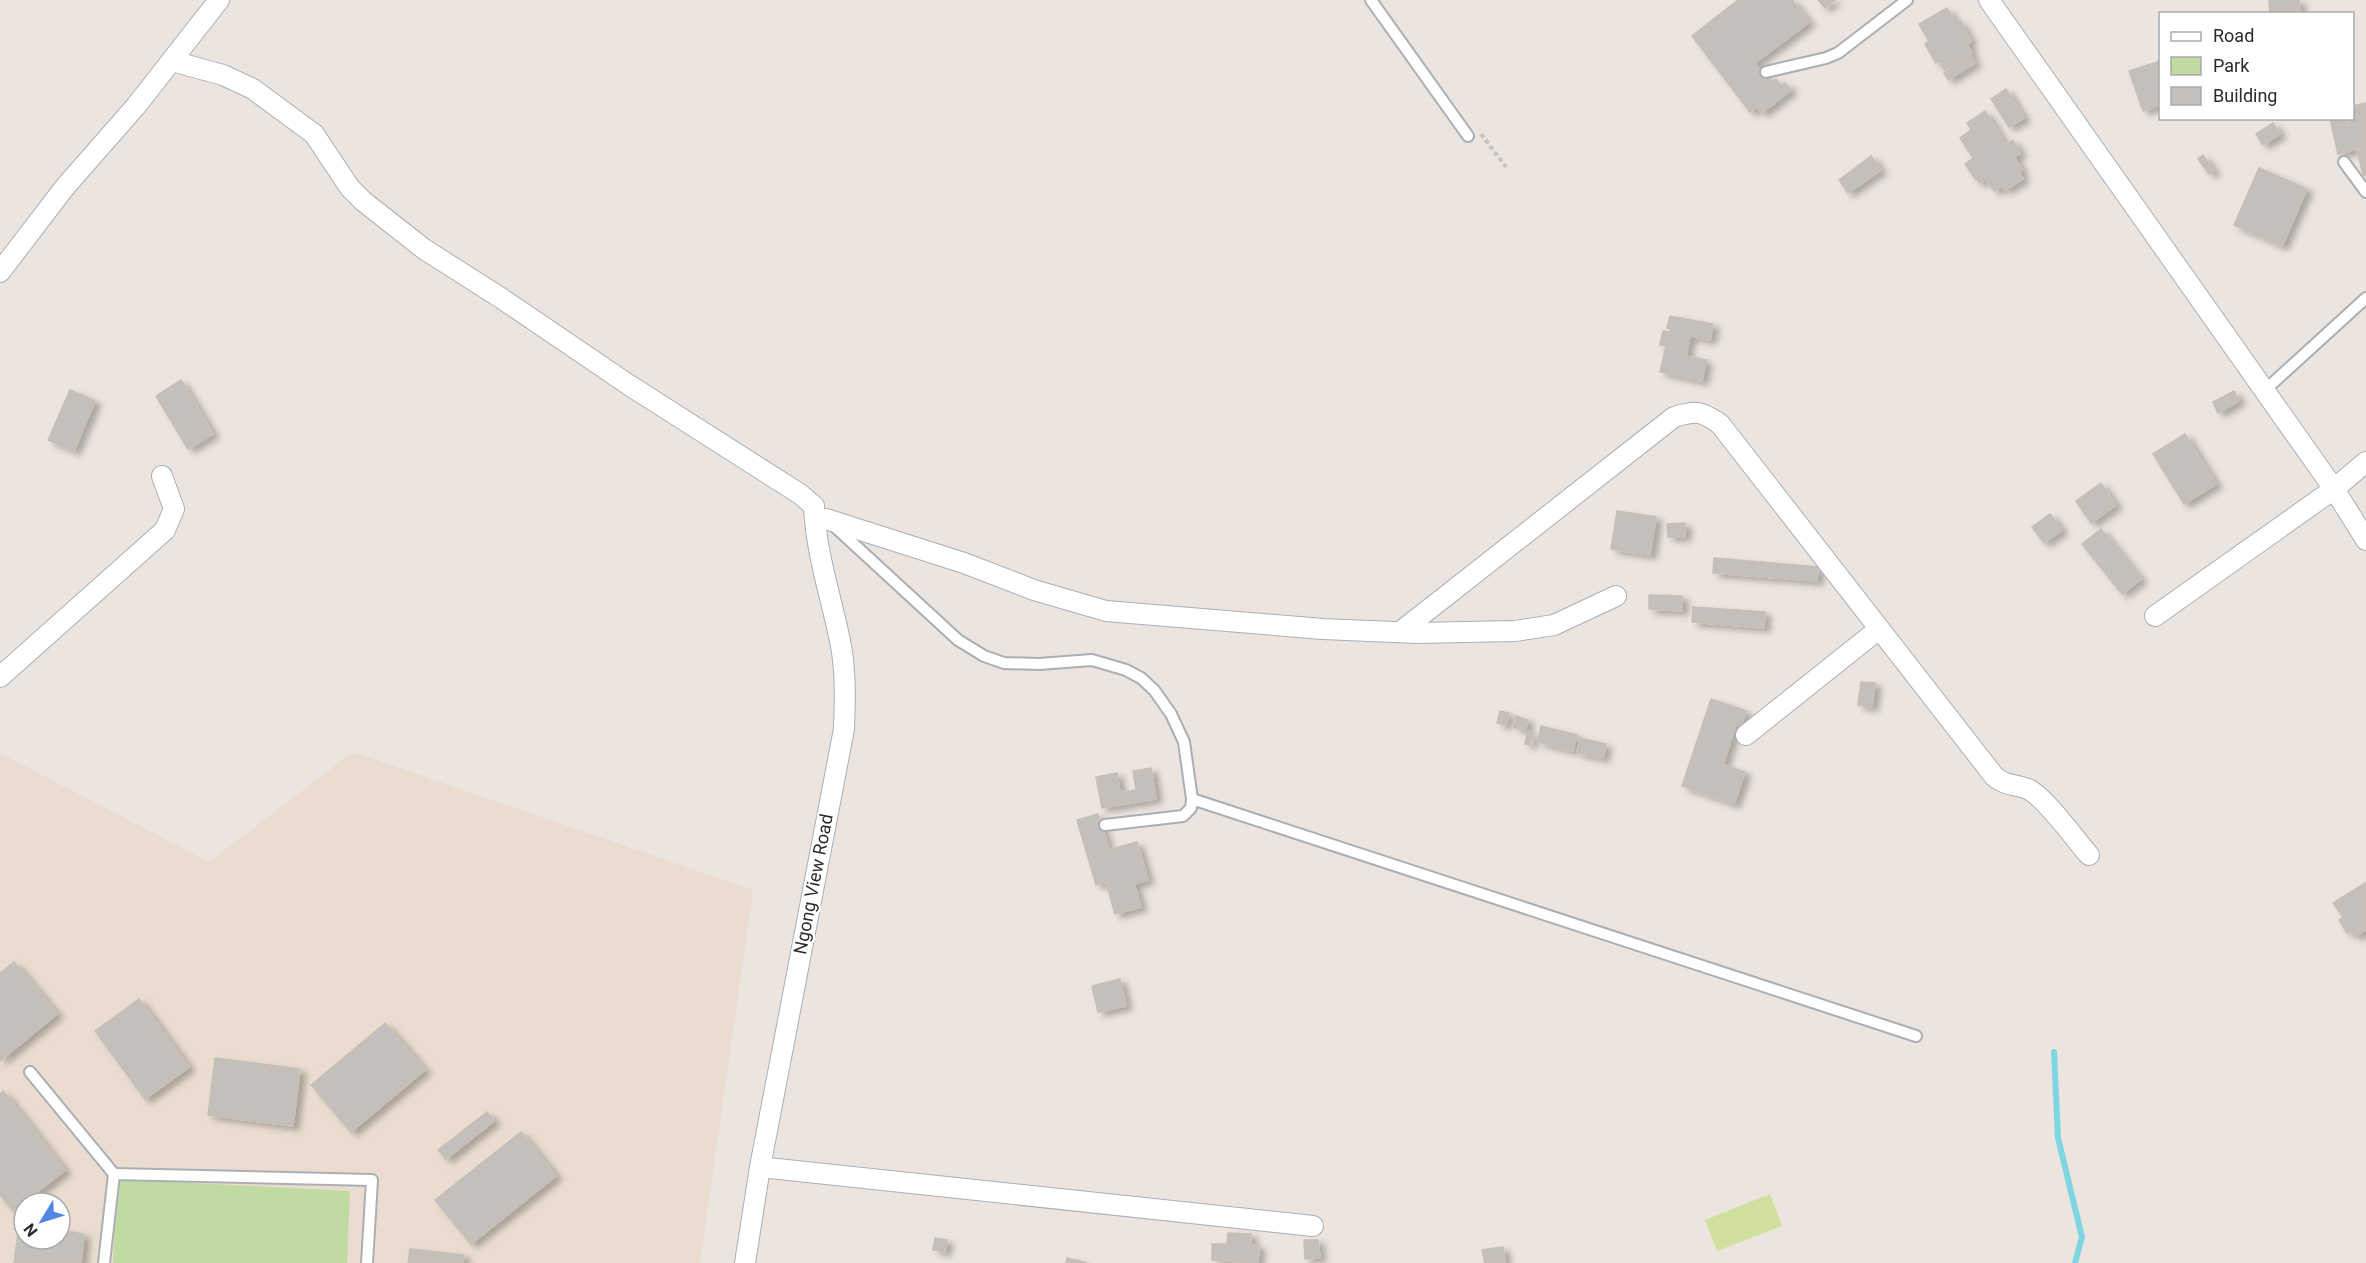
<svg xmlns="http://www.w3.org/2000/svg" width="2366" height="1263" font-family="Roboto,sans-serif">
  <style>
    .education { fill: #eaddd0; fill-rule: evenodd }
    .green { fill: #bfdba2 }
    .pitch { fill: #d0e19f }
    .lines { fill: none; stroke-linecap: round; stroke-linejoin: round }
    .stream { stroke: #7ed7e0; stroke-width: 6 }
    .building { fill: #c4bfba; stroke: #c6bfb8; stroke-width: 1.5; filter: url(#shadow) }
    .service-casing { stroke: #abafb5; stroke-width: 14 }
    .minor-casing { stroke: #abafb5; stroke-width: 22 }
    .path { stroke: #c4c4c4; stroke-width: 4; stroke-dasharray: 4.5 3; stroke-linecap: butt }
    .service { stroke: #fff; stroke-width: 10 }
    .minor { stroke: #fff; stroke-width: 20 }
    .labels { text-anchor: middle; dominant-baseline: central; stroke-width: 4.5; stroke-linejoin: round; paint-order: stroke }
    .street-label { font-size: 18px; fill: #2b2b2b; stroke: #fff }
  </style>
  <defs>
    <filter id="shadow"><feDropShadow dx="6" dy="4" stdDeviation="3" flood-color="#0004"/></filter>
  </defs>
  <rect width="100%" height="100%" fill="#ebe4df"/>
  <path class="education" d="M353,752L753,890L700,1263H0V753L209,862ZM24,1203H60V1239H24Z"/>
  <polygon class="green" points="117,1179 350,1191 347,1263 113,1263"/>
  <polygon class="pitch" points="1770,1194 1782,1226 1717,1251 1705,1220"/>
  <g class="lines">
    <polyline class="stream" points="2054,1052 2058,1138 2082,1237 2075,1263"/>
  </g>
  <g class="building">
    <polygon points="1738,0 1792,0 1809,22 1755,63 1770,83 1776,79 1781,86 1785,83 1791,90 1762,113 1757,107 1750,112 1692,36"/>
    <polygon points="1818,0 1835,0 1825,8"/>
    <polygon points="2269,0 2299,0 2300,14 2270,14"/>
    <polygon points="1947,8 1956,23 1960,21 1971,41 1967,44 1972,53 1944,70 1939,61 1936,63 1925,44 1929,41 1919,24"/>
    <polygon points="1971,56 1975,63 1948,80 1944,73"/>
    <polygon points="2160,61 2160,105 2143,111 2129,71"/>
    <polygon points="2006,89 2024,118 2009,127 1991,99"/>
    <polygon points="2366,103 2366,175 2363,175 2357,149 2338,154 2330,118 2345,118 2347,127 2352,126 2350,118 2352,118 2352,106"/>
    <polygon points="1985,111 2006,145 2013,140 2020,153 2014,157 2022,170 2019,173 2023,179 2005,190 2002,186 1994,191 1986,179 1980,183 1977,179 1976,180 1965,164 1973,158 1960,138 1971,130 1967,123"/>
    <polygon points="2273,123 2280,134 2263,145 2256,134"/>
    <polygon points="2203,155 2214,171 2209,174 2198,159"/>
    <polygon points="1871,156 1881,170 1848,193 1839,180"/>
    <polygon points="2259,168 2307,189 2282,246 2234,225"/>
    <polygon points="1670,316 1713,324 1710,340 1690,336 1686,356 1706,360 1702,381 1660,372 1666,346 1660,345 1663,331 1670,332 1671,329 1667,328"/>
    <polygon points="181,380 213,434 188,449 156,396"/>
    <polygon points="70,390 95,401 74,451 48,440"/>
    <polygon points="2234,391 2239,401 2218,413 2213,402"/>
    <polygon points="2185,434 2216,484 2184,504 2153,454"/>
    <polygon points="2101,483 2116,505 2091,523 2076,501"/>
    <polygon points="1617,511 1656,517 1650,555 1611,549"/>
    <polygon points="2050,514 2062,530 2044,543 2032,527"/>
    <polygon points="1685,523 1685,537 1668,537 1667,524"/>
    <polygon points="2101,529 2141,579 2122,594 2082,544"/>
    <polygon points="1714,558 1818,567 1817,581 1713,573"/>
    <polygon points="1649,595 1682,596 1682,611 1649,609"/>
    <polygon points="1693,607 1765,612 1764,628 1692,622"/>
    <polygon points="1861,682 1875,683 1872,707 1858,705"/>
    <polygon points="1711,699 1746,711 1741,726 1736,724 1723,765 1745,772 1734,804 1682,786"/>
    <polygon points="1500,711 1509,713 1506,725 1497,723"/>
    <polygon points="1516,716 1528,720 1525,730 1513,727"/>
    <polygon points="1541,726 1577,735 1573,751 1538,742"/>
    <polygon points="1528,731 1533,733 1530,745 1525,744"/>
    <polygon points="1580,738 1606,744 1603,758 1577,753"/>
    <polygon points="1151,768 1156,799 1102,808 1096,777 1117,773 1120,793 1136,790 1133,771"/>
    <polygon points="1098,814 1109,850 1137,842 1148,880 1134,884 1141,907 1115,914 1106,882 1096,885 1077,820"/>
    <polygon points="2365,883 2366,929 2355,937 2351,930 2347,933 2339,920 2343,917 2333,903"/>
    <polygon points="14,962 57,1014 0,1061 0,973"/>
    <polygon points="1120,979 1126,1006 1098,1012 1092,986"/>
    <polygon points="139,999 189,1067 145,1099 95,1031"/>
    <polygon points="385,1023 425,1070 351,1132 311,1085"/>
    <polygon points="215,1058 300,1069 293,1126 208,1115"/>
    <polygon points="3,1091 65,1170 13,1211 0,1195 0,1094"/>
    <polygon points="487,1112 494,1121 446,1159 438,1150"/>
    <polygon points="521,1132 556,1176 471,1244 435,1200"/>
    <polygon points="19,1225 24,1226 24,1239 60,1239 60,1230 84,1234 81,1263 14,1263"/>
    <polygon points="1228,1233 1251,1234 1251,1245 1259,1245 1258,1263 1212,1260 1212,1244 1227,1244"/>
    <polygon points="935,1238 947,1240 945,1252 933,1250"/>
    <polygon points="1304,1240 1318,1240 1320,1258 1305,1259"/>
    <polygon points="1503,1247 1505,1263 1485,1263 1482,1250"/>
    <polygon points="410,1249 464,1255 463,1263 408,1263"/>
    <polygon points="1067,1258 1087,1263 1066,1263"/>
  </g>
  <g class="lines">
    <g class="service-casing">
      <g id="service">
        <polyline points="1371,0 1468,136"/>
        <polyline points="1766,72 1826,58 1838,53 1907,0"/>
        <polyline points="2344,162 2366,192"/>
        <polyline points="2264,391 2366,298"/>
        <polyline points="833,525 958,640 984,656 1004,663 1039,664 1092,660 1126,670 1141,678 1154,690 1171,714 1184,742 1192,799 1191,808 1183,816 1105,825"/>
        <polyline points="1192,799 1916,1036"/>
        <polyline points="30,1072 114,1174"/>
        <polyline points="104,1263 114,1174 372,1180 367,1263"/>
      </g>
    </g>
    <g class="minor-casing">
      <g id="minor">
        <polyline points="1989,0 2334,489 2366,540"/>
        <path d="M172,61L223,75L253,89L314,134L350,188L363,201L424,249L501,298L629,385L800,494L814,506C816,555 832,599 841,646C846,674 845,701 844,729L760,1167L745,1263"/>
        <polyline points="0,272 65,187 136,106 219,0"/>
        <polyline points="826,519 964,563 1034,590 1106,611 1323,629 1417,633 1515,631 1554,625 1616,596"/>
        <polyline points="2155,616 2334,489 2366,462"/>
        <path d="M1400,632L1674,417C1697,410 1701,411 1720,424L1994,776C2005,786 2015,784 2028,789C2045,797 2075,839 2089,855"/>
        <polyline points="0,677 165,530 174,509 162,476"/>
        <polyline points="1746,735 1879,629"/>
        <polyline points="760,1167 1313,1226"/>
      </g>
    </g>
    <polyline class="path" points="1481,134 1506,167"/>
    <use href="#service" class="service"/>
    <use href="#minor" class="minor"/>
  </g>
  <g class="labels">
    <g class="street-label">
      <text transform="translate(813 884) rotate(-79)">Ngong View Road</text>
    </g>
  </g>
  <rect x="2159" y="12" width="195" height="108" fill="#ffffff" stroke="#aaaaaa" stroke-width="1.5"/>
  <rect x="2171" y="32" width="30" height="9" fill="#ffffff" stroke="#aaaaaa" stroke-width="1.5"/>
  <text x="2213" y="42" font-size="18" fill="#2b2b2b">Road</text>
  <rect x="2171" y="57" width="30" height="18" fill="#bfdba2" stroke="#aaaaaa" stroke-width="1.5"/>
  <text x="2213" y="72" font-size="18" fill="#2b2b2b">Park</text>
  <rect x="2171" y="87" width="30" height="18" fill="#c4bfba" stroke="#aaaaaa" stroke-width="1.5"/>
  <text x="2213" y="102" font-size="18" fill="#2b2b2b">Building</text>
  <g transform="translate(42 1221) rotate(232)"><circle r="28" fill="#ffffff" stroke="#aaaaaa" stroke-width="1.5"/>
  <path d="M0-4.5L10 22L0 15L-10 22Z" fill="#5286e5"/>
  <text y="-9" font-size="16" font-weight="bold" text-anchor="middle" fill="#2b2b2b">N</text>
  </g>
</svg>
